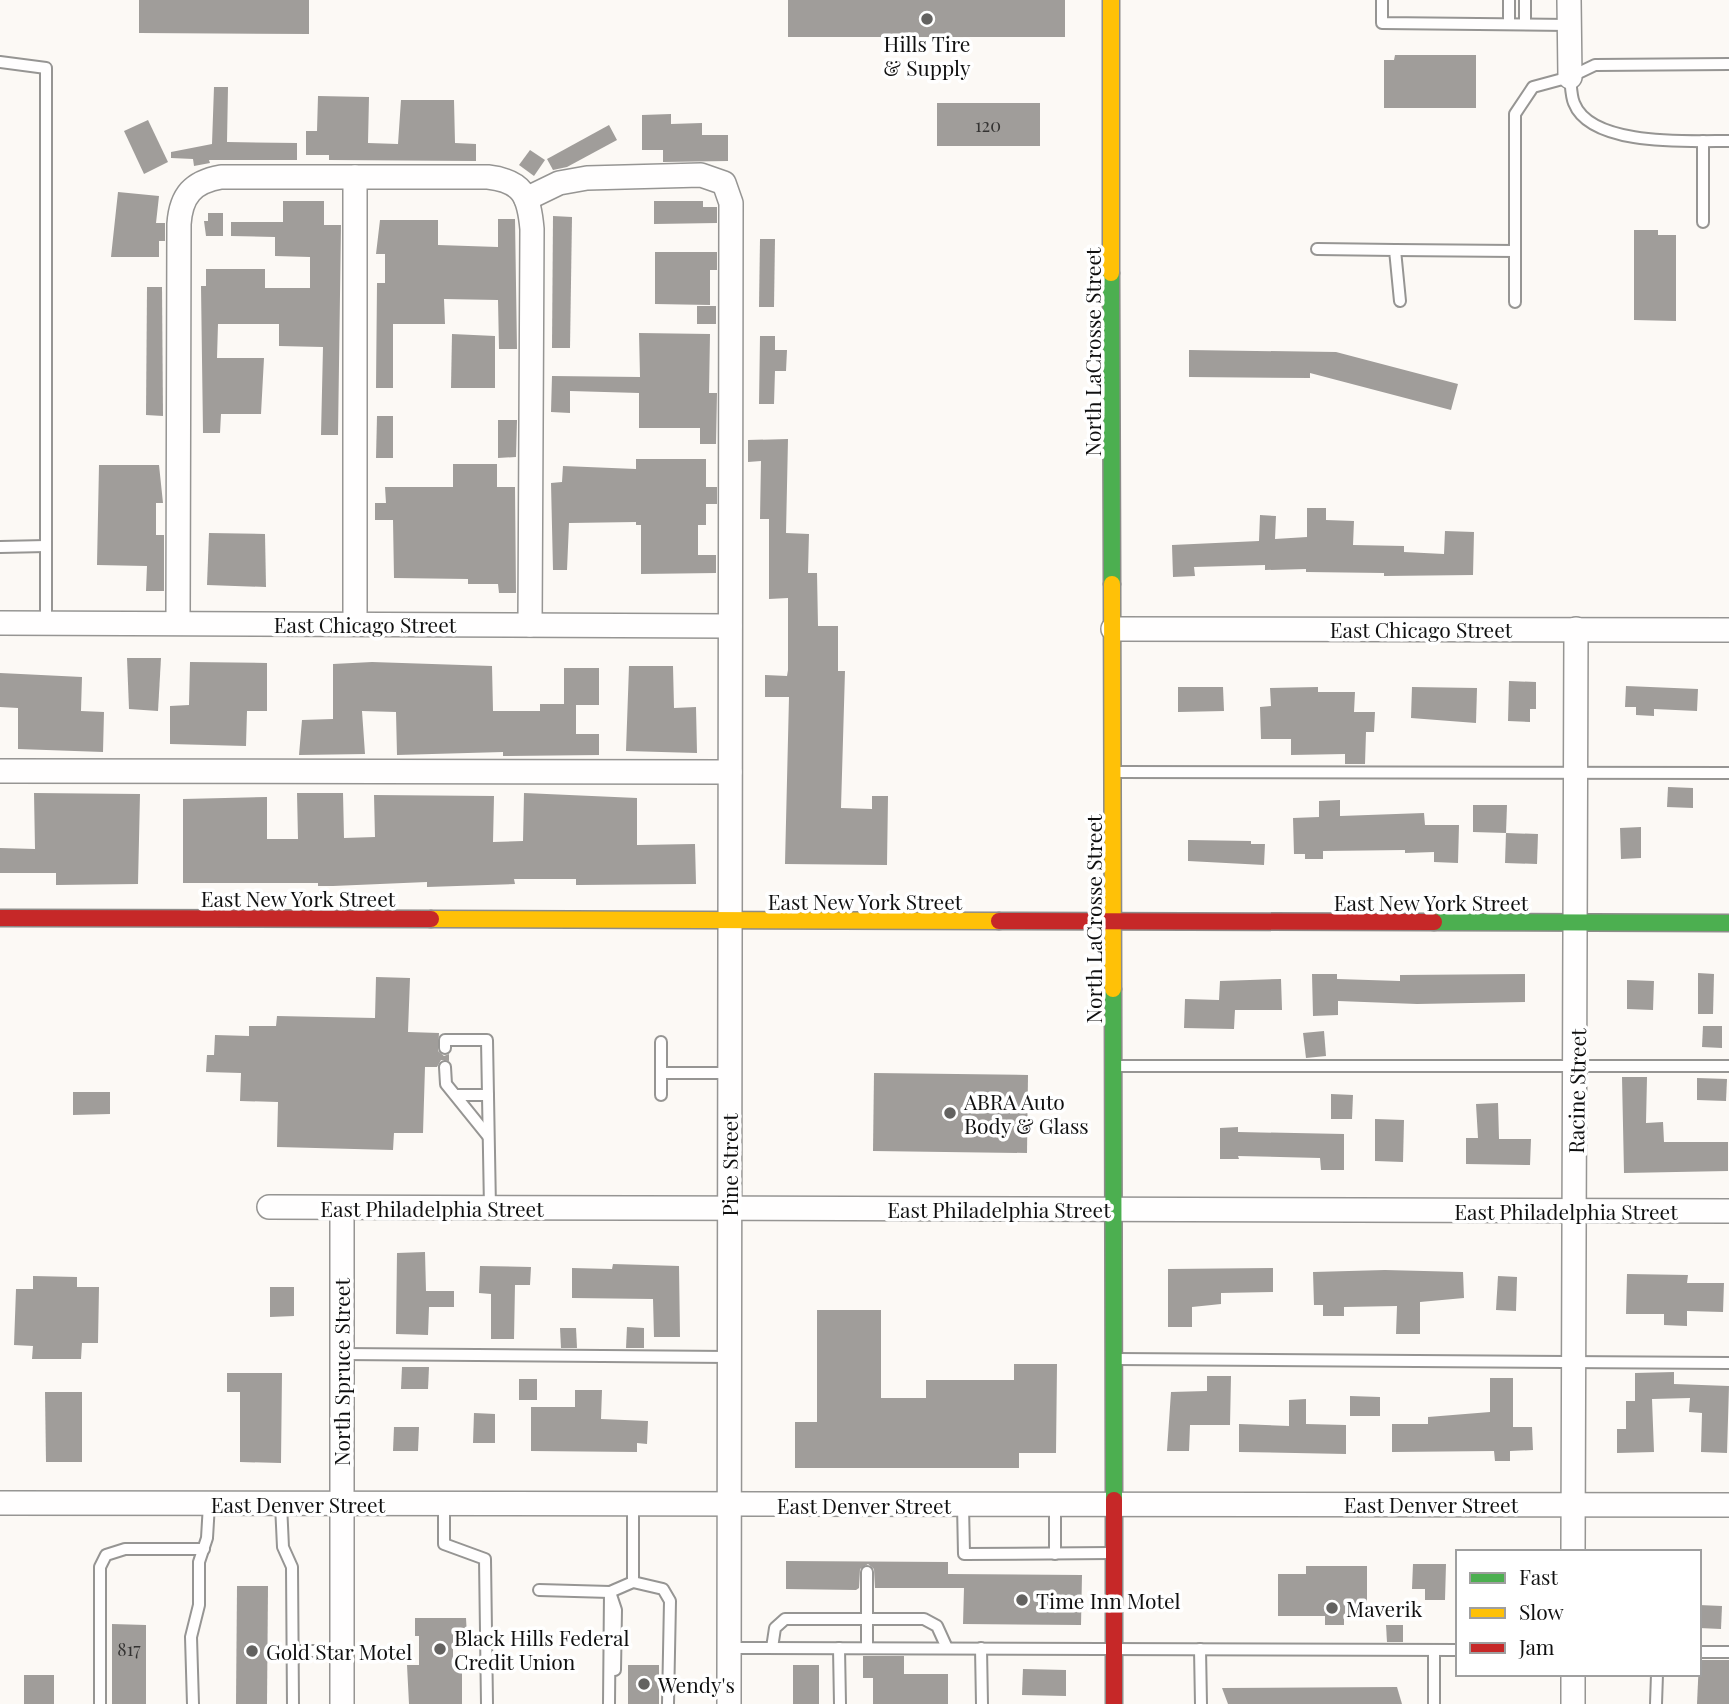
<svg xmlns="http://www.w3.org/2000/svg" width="1729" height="1704" font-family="'Playfair Display',serif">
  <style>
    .building { fill: #a09d9a }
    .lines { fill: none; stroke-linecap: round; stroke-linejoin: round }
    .lane-casing { stroke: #969593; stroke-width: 14 }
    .street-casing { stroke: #969593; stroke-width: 26 }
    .fast-casing { stroke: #8d8c8a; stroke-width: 19 }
    .slow-casing { stroke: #8d8c8a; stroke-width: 19 }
    .jam-casing { stroke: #8d8c8a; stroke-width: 19 }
    .lane { stroke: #fffefe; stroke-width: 10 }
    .street { stroke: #fffefe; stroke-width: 23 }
    .fast { stroke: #4caf50; stroke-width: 16 }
    .slow { stroke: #ffc107; stroke-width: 16 }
    .jam { stroke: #c62828; stroke-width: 16 }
    .poi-dot { fill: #636260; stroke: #fff; stroke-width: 2.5 }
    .labels { text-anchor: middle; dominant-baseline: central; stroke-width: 7; stroke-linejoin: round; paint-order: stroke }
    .number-label { font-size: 18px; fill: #343332 }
    .poi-label { font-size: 21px; fill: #101010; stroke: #fff; text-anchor: start }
    .street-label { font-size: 21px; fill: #101010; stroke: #fff }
  </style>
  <rect width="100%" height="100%" fill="#fcf9f5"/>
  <g class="building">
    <polygon points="139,0 309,0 309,34 139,33"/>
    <rect x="788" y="0" width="277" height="37"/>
    <polygon points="1395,55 1476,55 1476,108 1384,108 1384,60 1394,60"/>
    <polygon points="214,87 228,87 227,142 297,143 297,160 209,160 210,163 194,166 193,159 171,158 171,152 212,144"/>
    <polygon points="318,96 369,97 368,143 398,144 401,100 454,100 455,143 476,144 476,161 329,160 329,155 306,155 306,131 317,131"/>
    <rect x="937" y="103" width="103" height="43"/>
    <polygon points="671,114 671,124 702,123 702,135 728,135 728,161 663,162 663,150 642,150 642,115"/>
    <polygon points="148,120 168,162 144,174 124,131"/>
    <polygon points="609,125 617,140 567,167 553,170 547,159"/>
    <polygon points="530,150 545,160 534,176 519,165"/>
    <polygon points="118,192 159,196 156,223 165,223 165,241 159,241 159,257 111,257"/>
    <polygon points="283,201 324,201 324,225 341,225 338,435 321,435 323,347 279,346 279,324 218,324 217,358 264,358 261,414 221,414 220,433 203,433 201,286 206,286 206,269 265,269 265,288 310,288 310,257 275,256 275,237 231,236 231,222 283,222"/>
    <polygon points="654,201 703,201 703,207 717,207 717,223 654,224"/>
    <polygon points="208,213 223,213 223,236 206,236 204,221 208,221"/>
    <polygon points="553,216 572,217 570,348 552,348"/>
    <polygon points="498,219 515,219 517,349 499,349 498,300 444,299 445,324 393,324 393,388 376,388 377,283 385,283 385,254 376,254 380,220 438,220 438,245 498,247"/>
    <polygon points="1634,230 1658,230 1658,235 1676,235 1676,321 1634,320"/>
    <polygon points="760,239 775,239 774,307 759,307"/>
    <polygon points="655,252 717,252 717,270 710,270 710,305 655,304"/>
    <polygon points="147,287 162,287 163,416 146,415"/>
    <rect x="697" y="306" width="19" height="18"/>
    <polygon points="639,333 710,334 709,393 717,393 716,444 700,444 700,428 639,428 639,393 570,391 570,413 551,412 552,376 640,377"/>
    <polygon points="452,334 495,336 495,388 451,388"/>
    <polygon points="760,336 775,336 775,350 787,350 786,371 775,371 774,404 759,404"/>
    <polygon points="1189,350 1336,352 1458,384 1451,410 1310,373 1310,378 1189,377"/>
    <polygon points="377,416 393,416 393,458 376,458"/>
    <polygon points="498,420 517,420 516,457 498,458"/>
    <polygon points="788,439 786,533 809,534 808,573 817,573 818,626 838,626 838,671 845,671 841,808 872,809 872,796 888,796 887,865 785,864 789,697 765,697 765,675 787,676 788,670 788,598 769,599 769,519 760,519 761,461 748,462 748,440"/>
    <polygon points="636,459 706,459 706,487 717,487 717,504 706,504 706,525 698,525 698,555 716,555 716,573 641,574 641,525 636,525 636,522 569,523 567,570 553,570 551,483 562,482 563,466 636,469"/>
    <polygon points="453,464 497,464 497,487 515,487 516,593 499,593 498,584 468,584 468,579 394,578 393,520 375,520 375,503 386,503 385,487 453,487"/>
    <polygon points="99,465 159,465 163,503 156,503 156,535 164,535 164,591 146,591 147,566 97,565"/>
    <polygon points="1307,508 1326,508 1326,520 1354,521 1353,545 1404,546 1404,552 1444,554 1445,531 1474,532 1473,575 1384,576 1384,573 1306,572 1306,569 1265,570 1265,565 1194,567 1195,576 1173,577 1172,545 1259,541 1260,515 1276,516 1275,539 1307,537"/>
    <polygon points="209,533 265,534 266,587 207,585"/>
    <polygon points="127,658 161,658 158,711 129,709"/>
    <polygon points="190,662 267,663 267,711 247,711 246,746 170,744 170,706 189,705"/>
    <polygon points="372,662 492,666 493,711 540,711 540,704 564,704 564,668 599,668 599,705 576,705 576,734 599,734 599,755 503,756 503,752 397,755 396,712 362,711 365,754 299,755 302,720 333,719 333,664"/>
    <polygon points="629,666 673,666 674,708 696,707 697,753 626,751"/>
    <polygon points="0,673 82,677 81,711 104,712 103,752 18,749 18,708 0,707"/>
    <polygon points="1509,681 1536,682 1536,709 1530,709 1530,722 1508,721"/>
    <polygon points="1626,686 1698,689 1697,711 1654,709 1654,716 1636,715 1636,707 1625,707"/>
    <polygon points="1178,687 1223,687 1224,711 1178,712"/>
    <polygon points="1318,687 1318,692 1355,692 1354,712 1375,712 1374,732 1366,732 1365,764 1345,764 1345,754 1291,755 1291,739 1261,739 1260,707 1271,706 1270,688"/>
    <polygon points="1412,687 1477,688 1476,723 1411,718"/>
    <polygon points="1668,787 1693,788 1693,808 1667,807"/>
    <polygon points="34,793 140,794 138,884 56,885 56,873 0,873 0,848 35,849"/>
    <polygon points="297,793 343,793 344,838 375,837 374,795 494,796 493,842 523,841 524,793 637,798 637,845 695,844 696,884 576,885 576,879 514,879 515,884 427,887 427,882 333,886 318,886 318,883 183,883 183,799 267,797 267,839 298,839"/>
    <polygon points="1340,800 1340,816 1424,813 1425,825 1459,825 1458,863 1434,862 1434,852 1405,853 1405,850 1323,851 1323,859 1305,859 1305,854 1294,854 1293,818 1319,817 1319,801"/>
    <polygon points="1473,805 1507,805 1506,833 1473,832"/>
    <polygon points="1641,827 1641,858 1621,859 1620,828"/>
    <polygon points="1506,833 1538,834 1537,864 1505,863"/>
    <polygon points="1188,840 1251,841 1251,844 1265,844 1264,865 1188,861"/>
    <polygon points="1698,973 1714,974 1713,1014 1698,1014"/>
    <polygon points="1312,974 1337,974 1337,979 1400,981 1400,975 1525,974 1525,1002 1417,1004 1338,1001 1338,1015 1313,1016"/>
    <polygon points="376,977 410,978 408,1032 439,1033 438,1051 444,1056 449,1054 449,1061 441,1060 437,1067 425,1067 423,1133 394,1133 393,1150 277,1147 278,1102 240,1101 241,1073 206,1072 207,1055 214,1055 215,1035 249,1036 249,1026 276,1026 277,1016 375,1018"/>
    <polygon points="1281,979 1282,1010 1235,1010 1234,1029 1184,1028 1185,999 1219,1000 1220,981"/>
    <polygon points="1627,980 1654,981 1653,1010 1627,1009"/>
    <polygon points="1703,1026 1722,1026 1722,1048 1702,1047"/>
    <polygon points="1324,1031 1326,1056 1306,1058 1303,1033"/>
    <polygon points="874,1073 1028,1075 1027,1153 873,1151"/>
    <polygon points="1622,1077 1647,1077 1646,1123 1663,1122 1664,1142 1728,1142 1728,1171 1624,1173"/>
    <polygon points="1697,1078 1727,1079 1726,1101 1697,1100"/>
    <polygon points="73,1092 110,1092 110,1114 73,1115"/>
    <polygon points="1331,1094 1353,1095 1352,1119 1331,1119"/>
    <polygon points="1498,1103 1499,1139 1531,1139 1530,1165 1466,1164 1466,1138 1478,1138 1476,1104"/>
    <polygon points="1375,1119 1404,1120 1403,1162 1375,1161"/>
    <polygon points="1238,1127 1238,1132 1344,1134 1344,1170 1321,1170 1320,1158 1238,1156 1239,1159 1220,1159 1220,1128"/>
    <polygon points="425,1252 426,1291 454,1291 454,1307 429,1307 428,1335 396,1334 397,1253"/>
    <polygon points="613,1264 679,1266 680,1337 654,1337 653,1299 572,1298 572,1268 612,1269"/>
    <polygon points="480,1266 531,1267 530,1285 515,1285 514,1339 491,1339 491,1294 479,1293"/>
    <polygon points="1273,1268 1273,1292 1221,1293 1221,1304 1192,1307 1192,1327 1168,1327 1168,1269"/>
    <polygon points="1385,1270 1463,1272 1464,1298 1420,1302 1420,1334 1396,1334 1397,1306 1344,1307 1344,1316 1323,1316 1323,1305 1314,1305 1313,1272"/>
    <polygon points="1627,1274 1688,1275 1687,1283 1724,1283 1723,1312 1687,1311 1687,1326 1664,1325 1664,1314 1626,1314"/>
    <polygon points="33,1276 77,1277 77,1287 99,1287 98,1343 82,1343 81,1359 32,1359 33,1346 14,1345 16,1289 33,1289"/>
    <polygon points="1498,1276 1517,1277 1516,1311 1496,1310"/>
    <polygon points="270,1287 294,1287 294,1316 270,1317"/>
    <polygon points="817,1310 881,1310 881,1398 926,1398 926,1380 1014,1380 1014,1364 1057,1364 1056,1453 1019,1453 1019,1468 795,1468 795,1422 817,1422"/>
    <polygon points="627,1327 644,1328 644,1348 626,1348"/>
    <polygon points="560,1328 576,1328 577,1348 561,1348"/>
    <polygon points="402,1367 429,1367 428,1389 401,1389"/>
    <polygon points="1674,1372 1674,1384 1729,1386 1727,1453 1701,1452 1702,1413 1689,1412 1690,1398 1652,1399 1654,1452 1617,1453 1617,1429 1626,1429 1626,1401 1635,1401 1635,1373"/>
    <polygon points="227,1373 282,1373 281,1463 240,1462 240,1392 227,1392"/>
    <polygon points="1207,1376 1231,1376 1230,1425 1190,1425 1189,1451 1167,1451 1171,1392 1207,1391"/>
    <polygon points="1490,1378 1513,1378 1513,1427 1532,1427 1533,1450 1510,1451 1510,1461 1495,1461 1494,1451 1392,1452 1392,1424 1428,1424 1428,1417 1490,1412"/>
    <rect x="519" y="1379" width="18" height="21"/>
    <polygon points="575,1390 602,1390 601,1419 648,1421 647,1444 637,1443 637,1452 531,1451 531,1407 575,1407"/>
    <polygon points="45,1392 82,1392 82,1462 46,1462"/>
    <polygon points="1350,1396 1380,1397 1380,1416 1350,1416"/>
    <polygon points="1306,1399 1306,1424 1346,1425 1346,1454 1239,1452 1239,1424 1289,1426 1289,1400"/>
    <polygon points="474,1413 495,1414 495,1443 473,1443"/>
    <polygon points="394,1427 419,1427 418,1451 393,1451"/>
    <polygon points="786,1561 948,1562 948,1574 1082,1575 1081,1625 963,1624 964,1588 875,1588 874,1569 868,1564 860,1569 859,1588 856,1590 786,1589"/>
    <polygon points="1413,1564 1446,1564 1445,1600 1425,1600 1425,1589 1412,1589"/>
    <polygon points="1306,1566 1367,1566 1367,1617 1344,1617 1344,1625 1325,1625 1325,1616 1278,1616 1278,1574 1306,1574"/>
    <polygon points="237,1586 268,1586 267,1704 236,1704"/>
    <polygon points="1699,1605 1722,1606 1721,1629 1699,1628"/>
    <polygon points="415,1618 466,1618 467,1636 453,1636 453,1668 462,1668 462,1704 409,1704 407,1665 419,1665 419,1636 415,1636"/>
    <polygon points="112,1624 146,1625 146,1704 112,1704"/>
    <polygon points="1386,1625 1403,1625 1403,1642 1387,1642"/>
    <polygon points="863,1656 904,1656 904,1674 948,1674 948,1704 873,1704 873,1678 863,1678"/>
    <polygon points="1699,1660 1729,1660 1729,1704 1697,1704"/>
    <rect x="628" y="1665" width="31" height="39"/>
    <rect x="793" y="1665" width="26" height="39"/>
    <polygon points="1023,1669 1066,1670 1066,1696 1022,1695"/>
    <rect x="24" y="1675" width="30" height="29"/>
    <polygon points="1397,1687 1402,1704 1228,1704 1222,1688"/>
  </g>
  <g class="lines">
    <g class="lane-casing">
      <g id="lane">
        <polyline points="1382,0 1382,23 1569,25"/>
        <polyline points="1525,0 1525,24"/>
        <polyline points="1509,24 1509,0"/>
        <polyline points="0,62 46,68 46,623"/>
        <path d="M1570,77C1571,85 1571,96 1574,103C1591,147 1690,141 1729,141"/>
        <polyline points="1703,141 1703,222"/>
        <polyline points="1317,249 1395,250 1400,301"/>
        <polyline points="1395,250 1515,251"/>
        <polyline points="1515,302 1515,114 1533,87 1570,77 1595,65 1729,64"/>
        <polyline points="0,547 46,546"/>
        <polyline points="1116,772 1729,773"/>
        <polyline points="445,1048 445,1040 487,1040 490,1208"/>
        <polyline points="1116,1066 1729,1066"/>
        <polyline points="445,1067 446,1084 488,1136"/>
        <polyline points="661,1073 729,1073"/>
        <polyline points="456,1095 488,1095"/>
        <polyline points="661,1095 661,1042"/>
        <polyline points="341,1354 729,1357"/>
        <polyline points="1117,1359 1729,1363"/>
        <polyline points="281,1504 283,1547 292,1567 293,1704"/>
        <polyline points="444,1505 444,1544 485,1559 487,1704"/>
        <polyline points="633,1505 633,1582"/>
        <polyline points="963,1505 964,1554 1111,1553"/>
        <polyline points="1055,1505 1055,1554"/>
        <polyline points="867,1572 867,1648"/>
        <polyline points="539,1590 610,1592 616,1610 615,1670"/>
        <polyline points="729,1648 1458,1650"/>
        <polyline points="772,1648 775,1628 785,1619 924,1619 937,1626 947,1648"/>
        <polyline points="839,1648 840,1704"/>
        <polyline points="981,1648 982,1704"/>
        <polyline points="1200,1649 1201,1704"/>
        <polyline points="292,1651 342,1651"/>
        <polyline points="1699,1652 1729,1652"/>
        <polyline points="100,1704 100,1567 106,1555 125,1549 204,1549"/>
        <polyline points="193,1704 191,1637 199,1605 199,1562 207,1538 209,1504"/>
        <polyline points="609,1704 610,1592 633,1582 663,1589 670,1601 668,1704"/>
        <polyline points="1434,1704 1434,1650"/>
        <polyline points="1656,1704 1657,1674"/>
      </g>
    </g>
    <g class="street-casing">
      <g id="street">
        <polyline points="1569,0 1570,77"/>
        <polyline points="526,199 559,183 587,178 701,175 724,183 731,203 729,1704"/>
        <polyline points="0,623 730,626"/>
        <path d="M178,623L179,224C181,195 193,182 221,177H488C523,181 529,196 532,229L530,625"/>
        <polyline points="355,624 355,177"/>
        <polyline points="1113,629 1729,630"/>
        <polyline points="0,771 730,772"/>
        <polyline points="269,1207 1729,1211"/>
        <polyline points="342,1208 342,1704"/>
        <polyline points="0,1503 1729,1505"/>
        <polyline points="1573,1552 1576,629"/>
        <polyline points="1573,1704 1573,1674"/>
      </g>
    </g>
    <g class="fast-casing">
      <g id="fast">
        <polyline points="1111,273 1112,584"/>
        <polyline points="1434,922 1729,923"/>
        <polyline points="1113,989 1114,1500"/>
      </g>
    </g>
    <g class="slow-casing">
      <g id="slow">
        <polyline points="1111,0 1111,273"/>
        <polyline points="1112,584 1113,989"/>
        <polyline points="431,919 999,921"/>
      </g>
    </g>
    <g class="jam-casing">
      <g id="jam">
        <polyline points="0,918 431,919"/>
        <polyline points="999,921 1434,922"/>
        <polyline points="1114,1500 1114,1704"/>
      </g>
    </g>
    <use href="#lane" class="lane"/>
    <use href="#street" class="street"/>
    <use href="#fast" class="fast"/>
    <use href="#slow" class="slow"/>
    <use href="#jam" class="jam"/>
  </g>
  <g class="poi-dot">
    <circle cx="927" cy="19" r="7"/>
    <circle cx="950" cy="1113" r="7"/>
    <circle cx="1022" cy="1600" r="7"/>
    <circle cx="1332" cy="1608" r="7"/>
    <circle cx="440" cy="1649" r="7"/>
    <circle cx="252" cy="1651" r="7"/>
    <circle cx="644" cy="1684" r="7"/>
  </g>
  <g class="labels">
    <g class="number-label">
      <text x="988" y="125">120</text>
      <text x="129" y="1649">817</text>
    </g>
    <g class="poi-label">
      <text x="927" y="43" text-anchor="middle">Hills Tire<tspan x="927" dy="24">&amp; Supply</tspan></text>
      <text x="964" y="1101">ABRA Auto<tspan x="964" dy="24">Body &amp; Glass</tspan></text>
      <text x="1036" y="1600">Time Inn Motel</text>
      <text x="1346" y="1608">Maverik</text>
      <text x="454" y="1637">Black Hills Federal<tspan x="454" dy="24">Credit Union</tspan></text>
      <text x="266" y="1651">Gold Star Motel</text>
      <text x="658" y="1684">Wendy's</text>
    </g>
    <g class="street-label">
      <text transform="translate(1092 352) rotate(-90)">North LaCrosse Street</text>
      <text x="365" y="624">East Chicago Street</text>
      <text x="1421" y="629">East Chicago Street</text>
      <text x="298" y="898">East New York Street</text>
      <text x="865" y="901">East New York Street</text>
      <text x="1431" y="902">East New York Street</text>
      <text transform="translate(1093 919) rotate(-90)">North LaCrosse Street</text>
      <text transform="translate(1576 1091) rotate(-89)">Racine Street</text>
      <text transform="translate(729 1165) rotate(-90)">Pine Street</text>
      <text x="432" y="1208">East Philadelphia Street</text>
      <text x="999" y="1209">East Philadelphia Street</text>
      <text x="1566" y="1211">East Philadelphia Street</text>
      <text transform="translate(341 1372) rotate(-90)">North Spruce Street</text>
      <text x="298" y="1504">East Denver Street</text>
      <text x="1431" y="1504">East Denver Street</text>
      <text x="864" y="1505">East Denver Street</text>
    </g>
  </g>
  <rect x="1456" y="1550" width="245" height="126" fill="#ffffff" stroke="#9f9f9f" stroke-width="2"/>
  <rect x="1470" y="1573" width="35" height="10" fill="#4caf50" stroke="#9f9f9f" stroke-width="2"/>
  <text x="1519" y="1585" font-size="21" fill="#101010">Fast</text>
  <rect x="1470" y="1608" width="35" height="10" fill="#ffc107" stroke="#9f9f9f" stroke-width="2"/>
  <text x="1519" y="1620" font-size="21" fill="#101010">Slow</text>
  <rect x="1470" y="1643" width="35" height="10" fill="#c62828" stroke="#9f9f9f" stroke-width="2"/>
  <text x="1519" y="1655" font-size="21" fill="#101010">Jam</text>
</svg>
